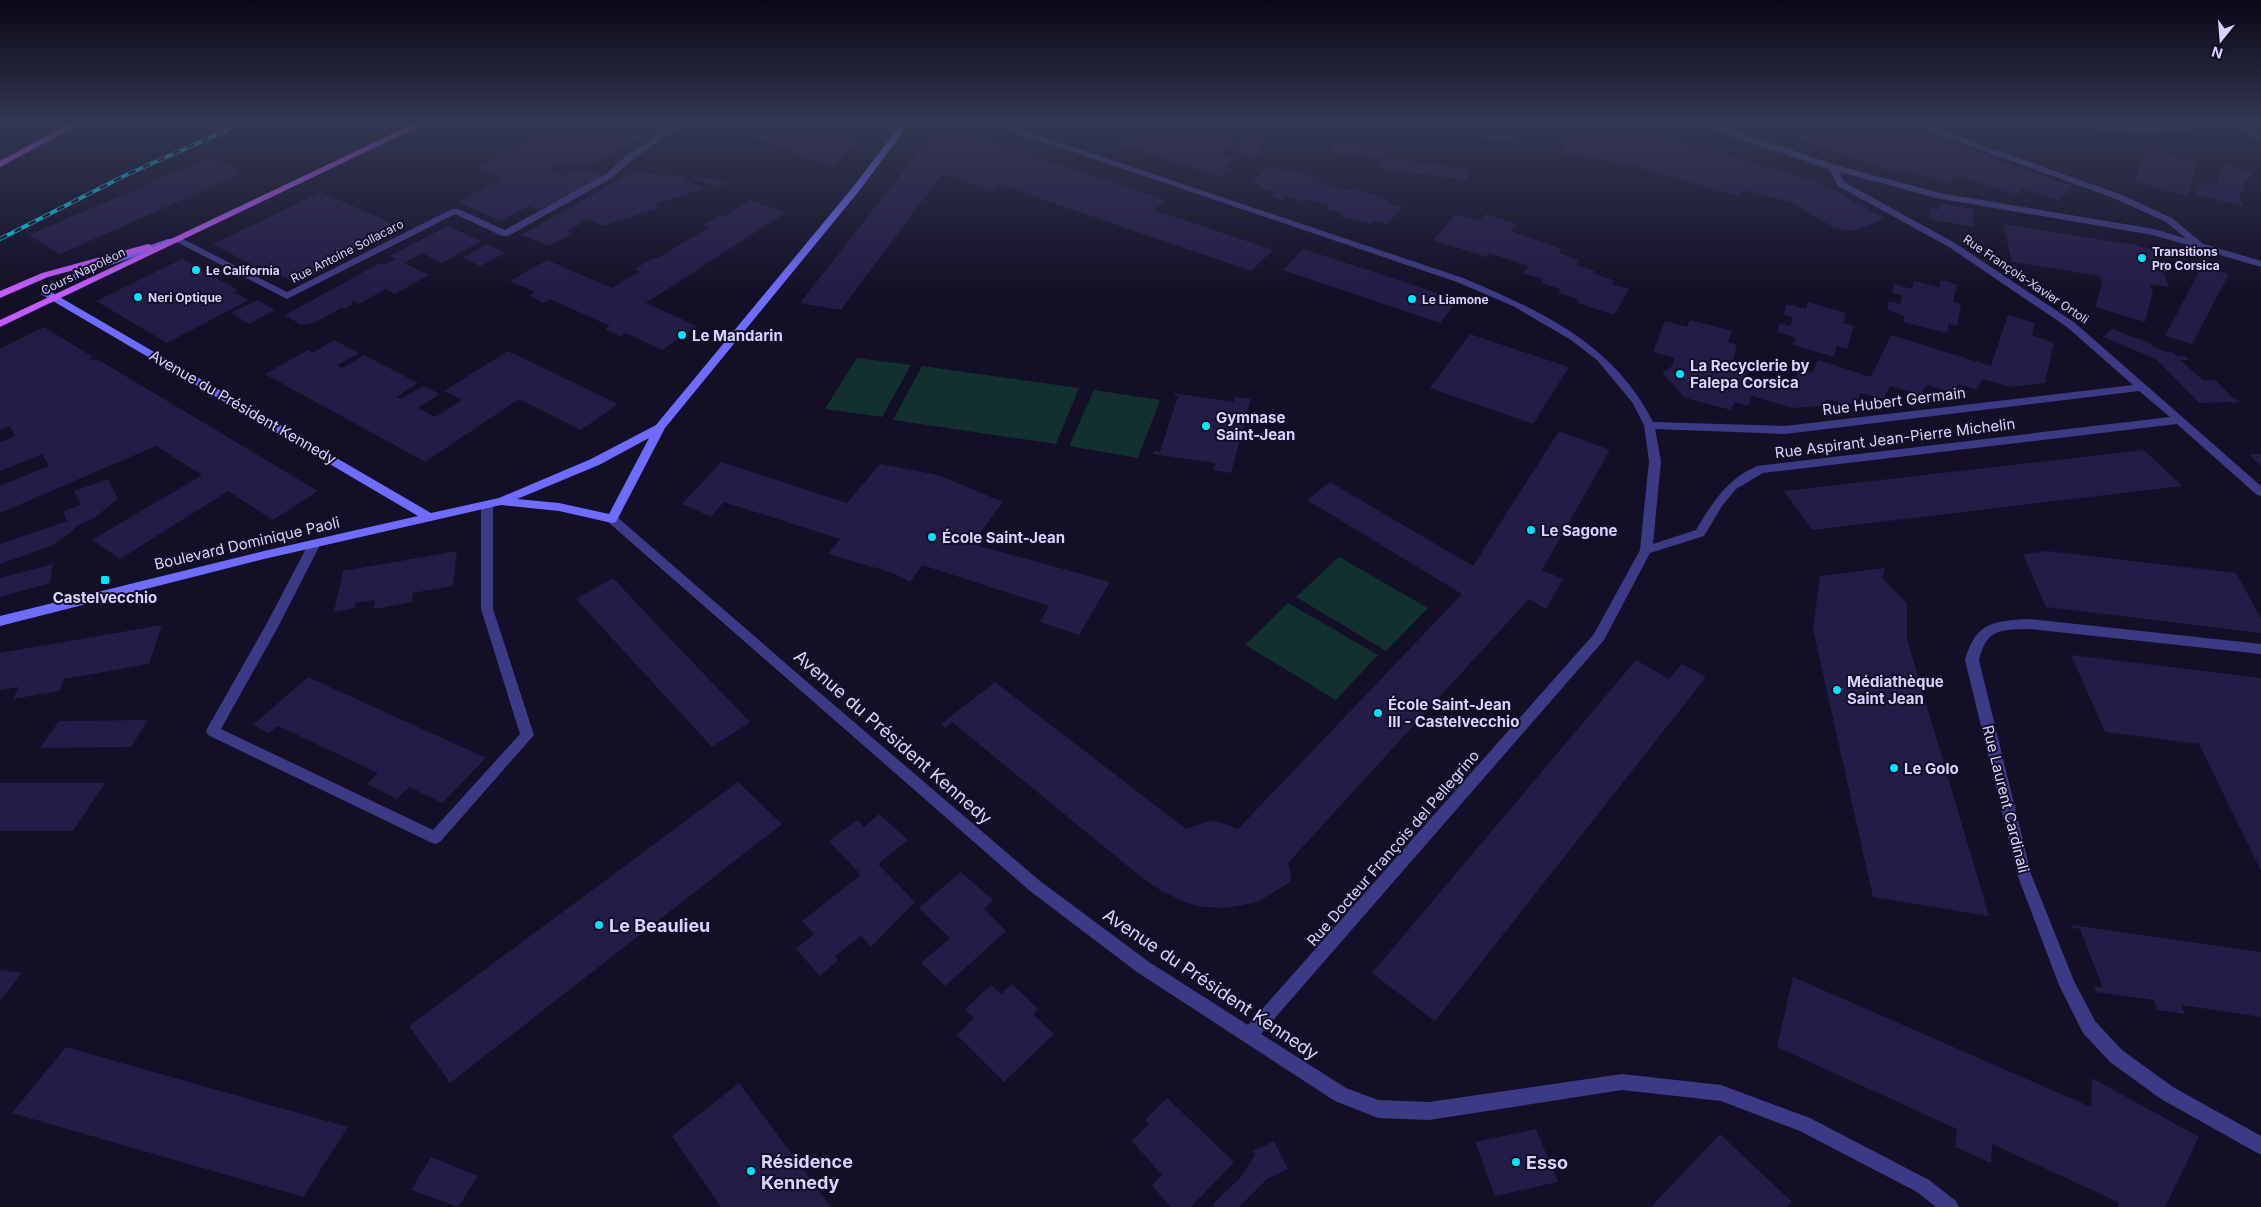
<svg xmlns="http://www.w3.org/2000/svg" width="2261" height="1207" font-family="Inter,sans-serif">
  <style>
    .green { fill: #12302f }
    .building { fill: #241b47 }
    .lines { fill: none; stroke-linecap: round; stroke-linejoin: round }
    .minor { fill: #3d3a85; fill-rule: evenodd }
    .tertiary { fill: #3d3a85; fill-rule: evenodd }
    .secondary { fill: #6f6bff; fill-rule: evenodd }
    .primary { fill: #c25bff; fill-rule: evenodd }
    .rail-casing { stroke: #00e5ff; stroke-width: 4 }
    .rail { stroke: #130f26; stroke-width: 2.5; stroke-dasharray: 8; stroke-linecap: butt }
    .poi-dot { fill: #00e5ff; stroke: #130f26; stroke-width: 2 }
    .labels { text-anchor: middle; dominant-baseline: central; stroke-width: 4; stroke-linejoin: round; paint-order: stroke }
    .far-street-label { font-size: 12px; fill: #d9d4ff; stroke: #130f26 }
    .far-poi-label { font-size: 12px; font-weight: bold; fill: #d9d4ff; stroke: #130f26; text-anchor: start }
    .poi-label { font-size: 15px; font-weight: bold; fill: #d9d4ff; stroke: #130f26; text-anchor: start }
    .street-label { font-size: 15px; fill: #d9d4ff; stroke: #130f26 }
    .near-street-label { font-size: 18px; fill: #d9d4ff; stroke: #130f26 }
    .near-poi-label { font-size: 18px; font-weight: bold; fill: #d9d4ff; stroke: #130f26; text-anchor: start }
  </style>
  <rect width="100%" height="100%" fill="#130f26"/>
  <g class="green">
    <polygon points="857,358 911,365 882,417 825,409"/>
    <polygon points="922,366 1079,388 1056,444 893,420"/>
    <polygon points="1094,390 1160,400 1138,458 1069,446"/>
    <polygon points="1339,557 1428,608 1386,651 1296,597"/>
    <polygon points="1288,603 1378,655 1336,700 1245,645"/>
  </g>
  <g class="building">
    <polygon points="484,124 524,124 506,133"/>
    <polygon points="549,124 583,124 588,126 592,124 667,124 588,166 560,165 548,171 562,176 573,170 584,169 604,177 539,210 529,206 500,221 458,202 502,179 476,168 556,127"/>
    <polygon points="716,124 869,124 833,167"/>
    <polygon points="1143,124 1235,124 1232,146 1222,155 1233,158 1222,177 1119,144"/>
    <polygon points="1248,124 1268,124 1258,157 1238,155"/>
    <polygon points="1371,124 1520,124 1518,143"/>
    <polygon points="1567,124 1600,124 1653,134 1805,178 1829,188 1885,219 1851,231 1833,227 1790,202 1744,190 1738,196 1631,165 1561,153"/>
    <polygon points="1760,124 1896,124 2072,186 2059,201 2023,188 2016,196 1957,175 1948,184 1901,168 1896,173"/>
    <polygon points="939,126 1166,200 1154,210 1273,250 1251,271 1001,185 993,191 942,174 841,310 800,303"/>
    <polygon points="1333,142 1385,148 1382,158 1330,152"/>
    <polygon points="2146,149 2196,162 2188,196 2135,182"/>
    <polygon points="211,157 243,173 60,254 29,235"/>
    <polygon points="1382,158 1468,169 1467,180 1380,169"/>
    <polygon points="2222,164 2253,173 2245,182 2244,193 2238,192 2244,207 2194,194 2199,182 2216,186"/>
    <polygon points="1269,166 1284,171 1287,168 1321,179 1318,181 1350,191 1353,188 1388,199 1385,202 1402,207 1387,224 1375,221 1372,224 1341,217 1343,214 1327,209 1330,206 1306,199 1303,202 1286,196 1282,200 1271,196 1275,192 1258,187 1261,185 1252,182"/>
    <polygon points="633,172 689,177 684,180 705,188 655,204 658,208 603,226 588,219 568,231 573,233 549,246 521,235"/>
    <polygon points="691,177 705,178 728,182 719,188"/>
    <polygon points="321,192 402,228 297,284 258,264 254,266 213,244"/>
    <polygon points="750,200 785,213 646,303 697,326 662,350 626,333 621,337 605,329 610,326 550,299 544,303 529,295 535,292 510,281 547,260 612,288 640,271 635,269 653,258 657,259 709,227 704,225 721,215 724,216"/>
    <polygon points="1940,203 1973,209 1974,227 1929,219 1929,208 1940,210"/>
    <polygon points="1456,214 1479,221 1485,214 1517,224 1511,231 1561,249 1559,253 1579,260 1576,265 1595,271 1594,274 1613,280 1612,284 1629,289 1614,315 1577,303 1578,299 1559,293 1560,289 1541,283 1542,279 1523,273 1529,266 1489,253 1487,257 1433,240"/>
    <polygon points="2003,224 2135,245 2154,250 2169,287 2150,284 2153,292 2145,322 2095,307 2102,284 2100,276 2012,262"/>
    <polygon points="448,226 481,241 442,263 422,253 404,263 429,275 395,294 386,289 359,304 354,301 351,303 353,304 345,309 341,308 314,323 301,325 285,315 380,263 385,265 396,259 390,256"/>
    <polygon points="487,244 505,253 480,266 463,258"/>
    <polygon points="1303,249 1386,276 1458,300 1440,323 1283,270"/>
    <polygon points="182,259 238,290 233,292 249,300 167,343 96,301"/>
    <polygon points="2202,266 2229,274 2192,344 2165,336"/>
    <polygon points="1941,280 1957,284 1953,302 1961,304 1957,326 1949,323 1947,333 1903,322 1905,316 1887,310 1889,301 1900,304 1902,295 1892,293 1894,284 1912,289 1914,281 1939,287"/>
    <polygon points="257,300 275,310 249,324 231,313"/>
    <polygon points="1808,302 1846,313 1843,323 1854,326 1847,349 1837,346 1834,357 1793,345 1796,338 1777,332 1780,323 1790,326 1793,317 1783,315 1787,304 1806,309"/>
    <polygon points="2008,315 2035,323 2032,335 2054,343 2045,383 2011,387 1982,379 1977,390 1958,384 1954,393 1926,385 1921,395 1890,386 1884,399 1860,393 1857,402 1842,404 1826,399 1823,406 1792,408 1752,396 1748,406 1735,402 1731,410 1685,398 1662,373 1672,366 1675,358 1653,352 1665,321 1687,327 1690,320 1732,331 1728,342 1737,345 1733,360 1750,365 1746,374 1790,388 1800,369 1812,373 1818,360 1871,377 1891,335 1991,366"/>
    <polygon points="44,327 93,357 89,359 93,361 97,359 318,491 273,520 228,491 120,559 92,540 202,475 156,446 0,513 0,486 49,466 42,454 0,471 0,442 15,436 10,426 0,430 0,349"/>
    <polygon points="2112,329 2150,343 2154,347 2166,352 2172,352 2177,356 2185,356 2189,360 2180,360 2203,380 2215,380 2233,398 2241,402 2199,403 2156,359 2103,337"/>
    <polygon points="1470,334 1569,367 1533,424 1430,388"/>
    <polygon points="334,340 359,353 337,365 342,368 364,355 418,383 397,397 401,399 423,386 440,394 418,408 435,417 462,400 444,391 508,351 618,404 581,430 519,399 425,462 265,374 308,350 312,353"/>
    <polygon points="1174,393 1233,402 1235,397 1251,399 1231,473 1213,470 1215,463 1153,454 1154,451 1160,452 1178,396 1174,395"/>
    <polygon points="1559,431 1610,450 1542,570 1563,579 1546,609 1529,599 1288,863 1291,874 1290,882 1258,902 1226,908 1203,907 1190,904 1163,892 1141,877 952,722 945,728 941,724 995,682 1186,829 1209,821 1220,822 1238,829 1462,594 1307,500 1330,482 1473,566"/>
    <polygon points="2144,450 2182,486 1812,530 1784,491"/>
    <polygon points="2249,454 2261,454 2261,467"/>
    <polygon points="721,462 847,503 880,464 938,475 1003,502 972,544 1110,582 1079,635 1040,622 1049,606 922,565 910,582 893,573 828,554 840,539 724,502 711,517 682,504"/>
    <polygon points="108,479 118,499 94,518 78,525 69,534 51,546 0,564 0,544 67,521 63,511 81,505 74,491"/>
    <polygon points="457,551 453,586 413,593 412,602 374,609 375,600 356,603 355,608 334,612 343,571"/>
    <polygon points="2047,551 2236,573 2261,618 2261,633 2046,607 2023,554"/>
    <polygon points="53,564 50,583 0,597 0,578"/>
    <polygon points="1885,568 1882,578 1907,603 1907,639 1989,916 1873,897 1813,629 1820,576"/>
    <polygon points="613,578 676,645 750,722 712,747 576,599"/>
    <polygon points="162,625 149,664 64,679 59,691 13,699 19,687 0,690 0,653"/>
    <polygon points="2071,655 2261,678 2261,871 2199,744 2105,732"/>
    <polygon points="1636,660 1669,679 1682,664 1706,677 1435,1021 1372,973"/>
    <polygon points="308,677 486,758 442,803 409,787 397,799 367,784 378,773 278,726 269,733 253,725"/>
    <polygon points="148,720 131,747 40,748 59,721"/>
    <polygon points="738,782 782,824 450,1083 409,1026"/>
    <polygon points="0,783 105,783 73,831 0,831"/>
    <polygon points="879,814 908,840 878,864 915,902 871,947 861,936 835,956 838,960 820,976 796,949 814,934 802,921 861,875 829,841 857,820 864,827"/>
    <polygon points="961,872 993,900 984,909 1006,931 945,986 921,963 950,938 919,908"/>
    <polygon points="2071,925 2261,952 2261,1017 2181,1005 2185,1014 2157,1010 2154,1000 2096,992 2094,986 2103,988 2080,929 2073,928"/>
    <polygon points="0,970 22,973 0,1001"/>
    <polygon points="1793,977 2091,1107 2092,1078 2199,1137 2165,1207 2118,1207 2118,1202 1992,1144 1991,1163 1955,1147 1957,1129 1777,1047"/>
    <polygon points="1012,984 1038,1009 1033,1014 1054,1034 1004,1082 957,1035 974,1018 965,1009 991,985 1001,994"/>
    <polygon points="66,1047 203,1086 348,1127 303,1197 12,1113"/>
    <polygon points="739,1083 831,1207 721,1207 672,1136"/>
    <polygon points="1167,1098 1234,1162 1191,1207 1170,1207 1152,1185 1162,1175 1132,1141 1149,1124 1145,1120"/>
    <polygon points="1536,1129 1558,1182 1495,1196 1475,1142"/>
    <polygon points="1720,1134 1792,1202 1787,1207 1651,1207"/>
    <polygon points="1274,1141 1288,1169 1267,1179 1239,1207 1215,1207 1213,1204 1241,1177 1255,1155 1253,1151"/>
    <polygon points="431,1157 478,1176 458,1207 411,1190"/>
  </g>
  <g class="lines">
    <g class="minor">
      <polygon points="674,124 684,124 632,160 612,178 508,236 502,236 455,214 287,299 171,239 173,237 179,237 287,292 452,209 458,209 505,230 606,174 626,156"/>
      <path d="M991,124H1004L1463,278C1541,311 1613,343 1653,422L1785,426L2133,385L2067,327L1949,247L1838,186L1828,167L1835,165L1844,182L1955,243L2075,323L2261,486V496L2257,495L2177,424L1763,473L1736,489L1722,506L1704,536L1650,553L1604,640L1261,1034L1346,1088L1378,1100L1429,1102L1622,1074L1721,1085L1810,1118L1929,1180L1956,1201L1959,1207H1936L1917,1192L1800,1131L1721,1101L1622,1090L1429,1120L1378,1118L1335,1101L1137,972L1030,891L608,522L606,519L608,516H616L799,675L1040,881L1149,962L1248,1025L1594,634L1640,550L1649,461L1644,425L1632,402L1597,360L1571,340L1513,306L1457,282ZM2139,391L2170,417L1757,466C1727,479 1712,503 1696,530L1653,544L1661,461L1655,429L1785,434Z"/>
      <polygon points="1700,124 1713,124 1717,127 1713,129"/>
      <polygon points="1910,124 1923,124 2122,195 2172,218 2202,243 2200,245 2194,245 2166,222 2116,199"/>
      <polygon points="2054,124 2093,124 2146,129 2197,124 2234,124 2230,126 2146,133 2058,126"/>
      <polygon points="2236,124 2246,124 2261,136 2261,142"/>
      <polygon points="487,501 493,505 493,609 534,735 440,842 435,844 430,842 208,735 206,731 208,727 266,625 309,543 311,540 319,540 321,543 278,627 221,729 433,830 520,734 481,609 481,505"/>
      <path d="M2029,619L2261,644V654L2029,629C2000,630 1987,628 1979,660L2031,874L2074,981L2095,1021L2122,1050L2173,1087L2261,1136V1155L2161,1099L2110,1062L2083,1033L2059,985L2017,874L1965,660C1976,622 1993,621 2029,619Z"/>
    </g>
    <polygon class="tertiary" points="1708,124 1716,124 1835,165 1940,193 2154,229 2261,261 2261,267 2153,235 1936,198 1829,169 1710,129"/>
    <path class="secondary" d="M901,124H909L859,191L665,428L616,522L612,523L559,511L501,505L264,559L0,626V616L264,551L418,516L41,294V290L90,266L168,239H174V243L96,270L51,292L431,513L499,498L591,459L656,425L853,187ZM649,438L609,514L559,503L517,499L599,465Z"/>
    <g class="primary">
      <polygon points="69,124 80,124 0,167 0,161"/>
      <polygon points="413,124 424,124 0,327 0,320 149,250 48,277 0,298 0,291 42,273 148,244 151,245 152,248"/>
    </g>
    <g class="rail-casing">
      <polyline id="rail" points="0,239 126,175 241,124"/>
    </g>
    <use href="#rail" class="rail"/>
  </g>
  <linearGradient id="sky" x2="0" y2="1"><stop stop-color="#0a0815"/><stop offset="0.42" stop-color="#333752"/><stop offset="1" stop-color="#333752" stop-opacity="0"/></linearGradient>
  <rect width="2261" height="293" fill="url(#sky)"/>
  <g class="poi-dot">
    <circle cx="2142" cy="258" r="5"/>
    <circle cx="196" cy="270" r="5"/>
    <circle cx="138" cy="297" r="5"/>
    <circle cx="1412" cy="299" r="5"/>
    <circle cx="682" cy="335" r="5"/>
    <circle cx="1680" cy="374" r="5"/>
    <circle cx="1206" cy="426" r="5"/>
    <circle cx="1531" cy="530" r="5"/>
    <circle cx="932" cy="537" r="5"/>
    <rect x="100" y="575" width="10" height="10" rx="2.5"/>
    <circle cx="1837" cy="690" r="5"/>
    <circle cx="1378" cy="713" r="5"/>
    <circle cx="1894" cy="768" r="5"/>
    <circle cx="599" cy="925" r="5"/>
    <circle cx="1516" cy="1162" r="5"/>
    <circle cx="751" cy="1171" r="5"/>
  </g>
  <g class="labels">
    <g class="far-street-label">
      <text transform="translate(347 251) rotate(-27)">Rue Antoine Sollacaro</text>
      <text transform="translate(83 271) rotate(-26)">Cours Napoléon</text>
      <text transform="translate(2026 279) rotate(34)">Rue François-Xavier Ortoli</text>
    </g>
    <g class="far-poi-label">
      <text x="2152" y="251">Transitions<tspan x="2152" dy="14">Pro Corsica</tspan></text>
      <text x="206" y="270">Le California</text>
      <text x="148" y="297">Neri Optique</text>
      <text x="1422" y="299">Le Liamone</text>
    </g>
    <g class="poi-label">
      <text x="692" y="335">Le Mandarin</text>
      <text x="1690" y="365">La Recyclerie by<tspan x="1690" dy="17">Falepa Corsica</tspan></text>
      <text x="1216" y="417">Gymnase<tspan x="1216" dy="17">Saint-Jean</tspan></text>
      <text x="1541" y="530">Le Sagone</text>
      <text x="942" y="537">École Saint-Jean</text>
      <text x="105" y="597" text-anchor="middle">Castelvecchio</text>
      <text x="1847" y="681">Médiathèque<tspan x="1847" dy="17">Saint Jean</tspan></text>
      <text x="1388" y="704">École Saint-Jean<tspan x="1388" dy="17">III - Castelvecchio</tspan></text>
      <text x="1904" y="768">Le Golo</text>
    </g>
    <g class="street-label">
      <text transform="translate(1894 401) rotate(-7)">Rue Hubert Germain</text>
      <text transform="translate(243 407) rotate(30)">Avenue du Président Kennedy</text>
      <text transform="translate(1895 438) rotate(-7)">Rue Aspirant Jean-Pierre Michelin</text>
      <text transform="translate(247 543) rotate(-13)">Boulevard Dominique Paoli</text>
      <text transform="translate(2006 799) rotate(76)">Rue Laurent Cardinali</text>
      <text transform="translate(1393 848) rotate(-49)">Rue Docteur François del Pellegrino</text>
    </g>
    <g class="near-street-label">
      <text transform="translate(893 737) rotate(41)">Avenue du Président Kennedy</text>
      <text transform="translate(1211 984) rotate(34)">Avenue du Président Kennedy</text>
    </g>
    <g class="near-poi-label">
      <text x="609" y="925">Le Beaulieu</text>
      <text x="761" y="1161">Résidence<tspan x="761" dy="21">Kennedy</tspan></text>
      <text x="1526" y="1162">Esso</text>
    </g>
  </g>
  <g transform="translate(2221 40) rotate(197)" stroke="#130f26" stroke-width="4" paint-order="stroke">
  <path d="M0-4L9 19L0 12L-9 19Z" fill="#d9d4ff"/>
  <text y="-8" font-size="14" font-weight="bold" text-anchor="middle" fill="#d9d4ff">N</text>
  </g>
</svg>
